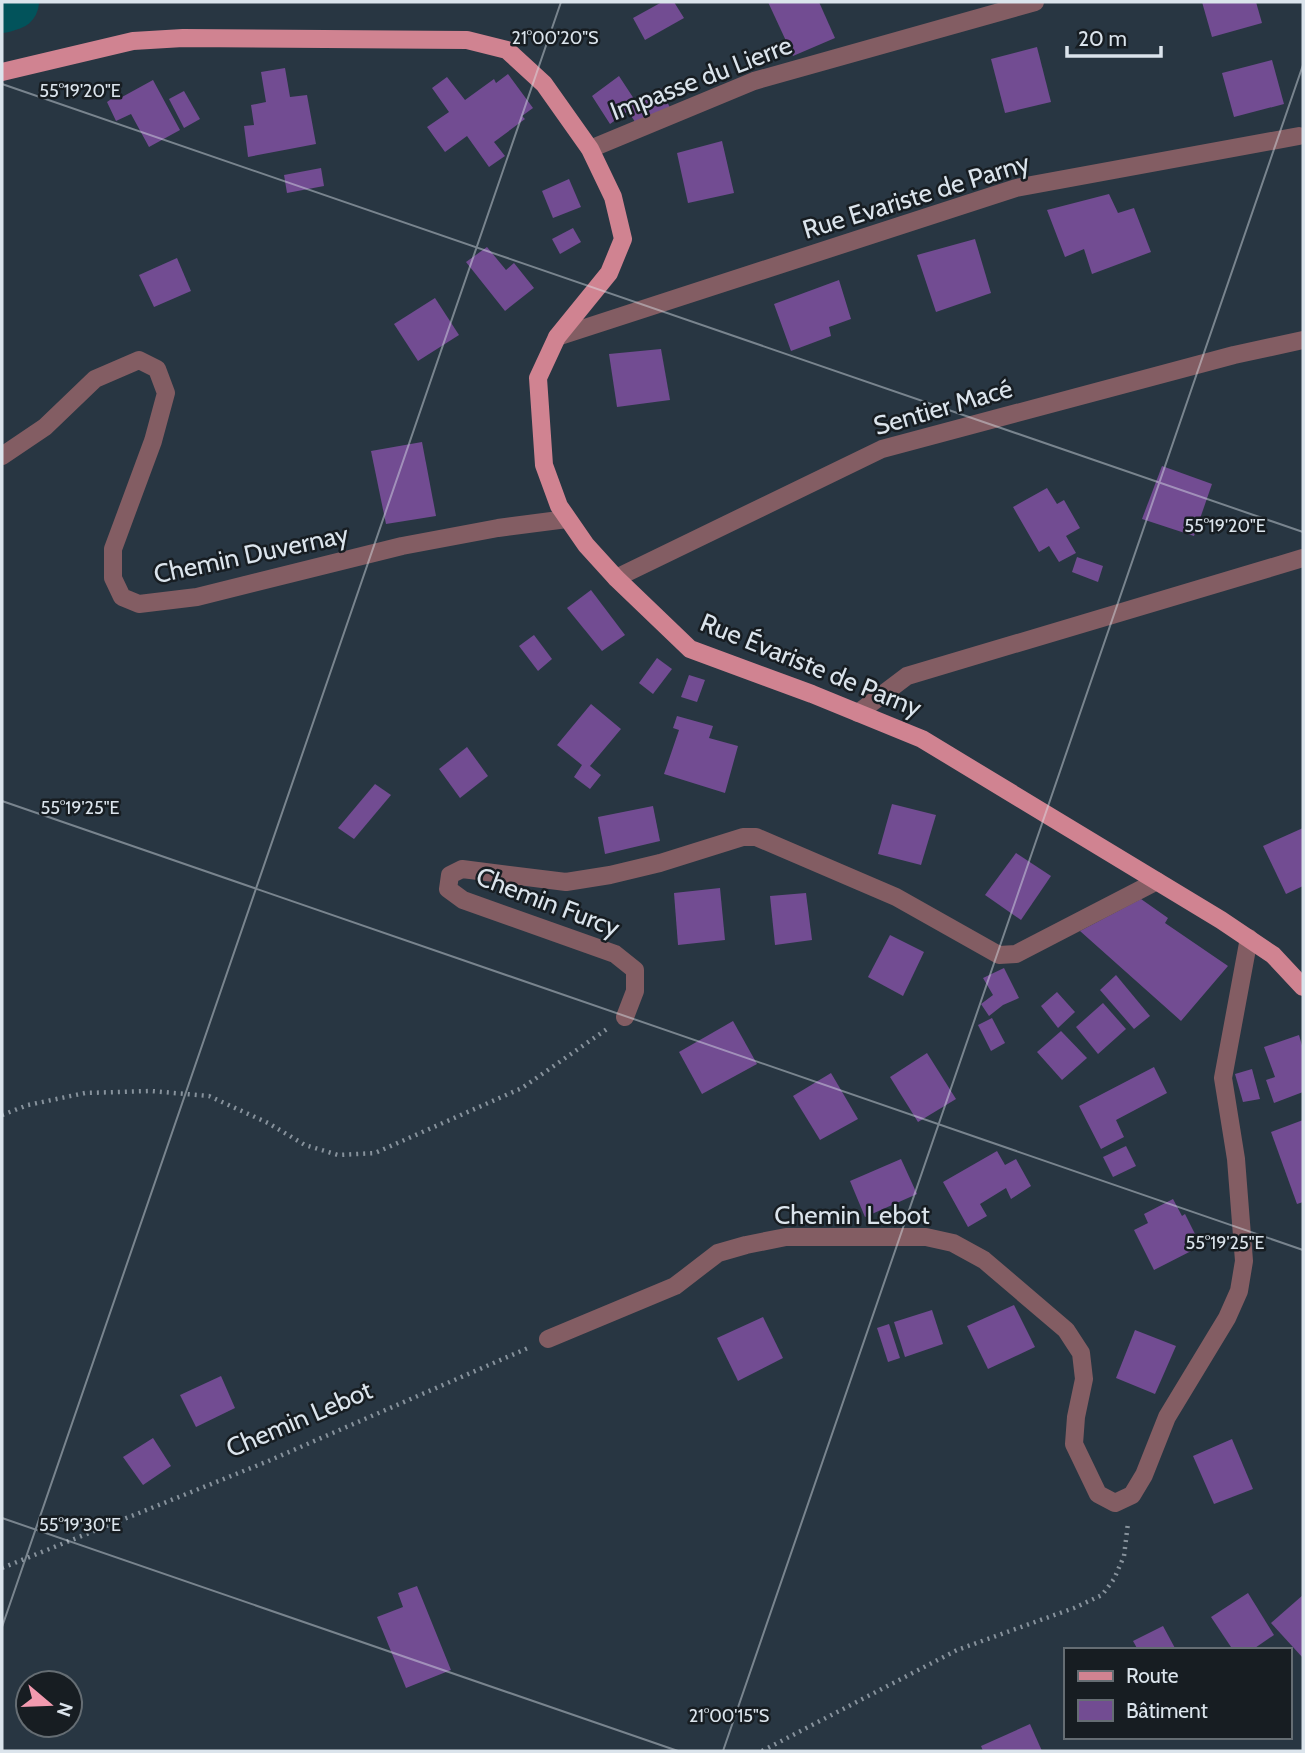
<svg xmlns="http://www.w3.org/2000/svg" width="1305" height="1753" font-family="Cabin,sans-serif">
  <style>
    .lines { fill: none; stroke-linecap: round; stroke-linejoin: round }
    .river { stroke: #02535b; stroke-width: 56 }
    .building { fill: #724c92 }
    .path { stroke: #87929c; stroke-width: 4.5; stroke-dasharray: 2 5; stroke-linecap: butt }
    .minor { stroke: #835d63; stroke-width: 18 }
    .major { stroke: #d08391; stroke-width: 18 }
    .ticks { fill: none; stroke: #dbe4ec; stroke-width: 2; stroke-opacity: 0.45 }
    .labels { text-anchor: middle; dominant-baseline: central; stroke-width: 5; stroke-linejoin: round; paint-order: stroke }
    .street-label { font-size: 26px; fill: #dbe4ec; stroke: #171d22 }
    .ticks-label { font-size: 18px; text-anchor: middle; fill: #dbe4ec; stroke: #171d22; stroke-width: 5; stroke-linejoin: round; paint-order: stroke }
  </style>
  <rect width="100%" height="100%" fill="#283642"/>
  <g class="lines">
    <polyline class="river" points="2,5 11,2"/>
  </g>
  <g class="building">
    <polygon points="662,2 674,2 684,18 645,40 633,18"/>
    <polygon points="768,2 819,2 835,38 793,56"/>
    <polygon points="1202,2 1256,2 1262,23 1212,37"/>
    <polygon points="1037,47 1051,102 1005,113 991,59"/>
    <polygon points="1272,60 1284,104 1234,117 1222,73"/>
    <polygon points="285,68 290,97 307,95 316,144 248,157 244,126 254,125 251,105 266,102 261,72"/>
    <polygon points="508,74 533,108 522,116 525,119 494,142 505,156 489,167 467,136 445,152 427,127 449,112 432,88 447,77 465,100 494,79 496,83"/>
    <polygon points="619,76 638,105 649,98 647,95 661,88 670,108 637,125 628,111 610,124 592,96"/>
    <polygon points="153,80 180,130 149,147 131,114 116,121 107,102 120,93 122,97"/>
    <polygon points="184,91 200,119 184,128 169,99"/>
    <polygon points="722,141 734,193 688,203 677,153"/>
    <polygon points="321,168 324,186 287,193 284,175"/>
    <polygon points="569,179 581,207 553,218 542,191"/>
    <polygon points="1109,194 1118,213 1134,208 1151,252 1092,274 1084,249 1065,257 1047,210"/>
    <polygon points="573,228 581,242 560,254 552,239"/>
    <polygon points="975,239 991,293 936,312 917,255"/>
    <polygon points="487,247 506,270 514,263 534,288 505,311 466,262"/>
    <polygon points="177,258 191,291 154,307 139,275"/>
    <polygon points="839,280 851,319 829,327 831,336 791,351 774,304"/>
    <polygon points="435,298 459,335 418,361 394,324"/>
    <polygon points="661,349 670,400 617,407 609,354"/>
    <polygon points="422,442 436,516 386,524 371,451"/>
    <polygon points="1162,466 1212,484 1194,536 1142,519"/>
    <polygon points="1047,488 1057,504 1064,500 1080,528 1066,536 1076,553 1059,562 1049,546 1039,552 1013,507"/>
    <polygon points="1077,557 1103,566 1098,582 1072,572"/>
    <polygon points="591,590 625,635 602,651 567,608"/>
    <polygon points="534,635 552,659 538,671 519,646"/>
    <polygon points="657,658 672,669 653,694 639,683"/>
    <polygon points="689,675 705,680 697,702 681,697"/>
    <polygon points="591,704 621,729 590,766 601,775 590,789 574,777 582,765 557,745"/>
    <polygon points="677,716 713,726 709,738 738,746 725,793 664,774 679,730 673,728"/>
    <polygon points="467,747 488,776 460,798 439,769"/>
    <polygon points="375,784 391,795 354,839 338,828"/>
    <polygon points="892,804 936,815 921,865 878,854"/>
    <polygon points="653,806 660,841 605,854 598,817"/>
    <polygon points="1303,828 1303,886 1286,894 1263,846"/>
    <polygon points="1016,853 1051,876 1021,920 985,895"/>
    <polygon points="720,888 725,940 678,945 674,893"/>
    <polygon points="806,893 812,940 775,945 770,896"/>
    <polygon points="1141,899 1168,918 1165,923 1228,966 1181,1021 1080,931"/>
    <polygon points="890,935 924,952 903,996 868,977"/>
    <polygon points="1004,968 1019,998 1003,1005 989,1016 981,1004 993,995 983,978"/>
    <polygon points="1116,975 1150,1016 1134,1029 1100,990"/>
    <polygon points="1057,992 1075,1012 1058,1028 1041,1006"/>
    <polygon points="1103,1003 1126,1029 1098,1054 1076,1027"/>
    <polygon points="992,1018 1005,1043 991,1051 978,1025"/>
    <polygon points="733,1021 757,1064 702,1094 679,1052"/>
    <polygon points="1061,1031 1087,1058 1062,1080 1037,1052"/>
    <polygon points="1299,1035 1303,1049 1303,1092 1274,1103 1266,1080 1275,1077 1264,1047"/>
    <polygon points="927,1053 956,1099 918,1122 890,1077"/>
    <polygon points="1154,1067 1167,1093 1116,1120 1124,1137 1101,1149 1079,1106"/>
    <polygon points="1252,1069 1260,1099 1243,1102 1235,1074"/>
    <polygon points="831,1073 858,1119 820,1140 793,1096"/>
    <polygon points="1303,1120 1303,1202 1297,1204 1271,1132"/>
    <polygon points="1126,1146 1136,1166 1113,1177 1103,1157"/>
    <polygon points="997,1151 1005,1165 1016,1159 1031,1186 1011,1199 1006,1188 980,1204 987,1216 968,1227 943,1182"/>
    <polygon points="901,1159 917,1194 865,1217 850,1181"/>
    <polygon points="1173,1199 1182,1216 1185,1214 1201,1246 1154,1270 1134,1230 1148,1223 1144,1214"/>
    <polygon points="1014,1305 1035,1347 988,1369 967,1326"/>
    <polygon points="932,1310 943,1344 905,1357 894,1322"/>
    <polygon points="763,1317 783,1358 738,1381 717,1338"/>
    <polygon points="889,1324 900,1358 888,1362 877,1328"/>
    <polygon points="1135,1330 1176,1346 1155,1394 1116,1378"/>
    <polygon points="221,1376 235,1408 196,1427 180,1395"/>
    <polygon points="153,1438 171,1466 143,1485 123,1457"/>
    <polygon points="1232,1439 1253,1489 1214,1504 1193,1456"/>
    <polygon points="417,1586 451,1670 406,1688 377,1617 403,1607 398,1593"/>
    <polygon points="1248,1593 1274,1635 1252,1650 1233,1650 1211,1617"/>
    <polygon points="1303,1595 1303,1658 1271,1623"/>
    <polygon points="1163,1626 1176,1650 1138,1650 1133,1641"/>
    <polygon points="1030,1724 1042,1751 983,1751 981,1746"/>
  </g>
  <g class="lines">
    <g class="path">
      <polyline points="2,1115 28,1105 85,1093 151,1091 209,1096 268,1123 305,1145 338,1155 375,1153 522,1088 607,1029"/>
      <polyline points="2,1568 266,1462 528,1348"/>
      <polyline points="762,1751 957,1650 1074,1608 1102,1595 1114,1579 1124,1556 1128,1523"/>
    </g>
    <g class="minor">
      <polyline points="590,149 754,81 1035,2"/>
      <polyline points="557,337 1016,188 1299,136"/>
      <polyline points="2,456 45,427 95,379 139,360 157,369 166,393 153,441 113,549 113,578 122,597 139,604 197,597 402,546 498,528 567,519"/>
      <polyline points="616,578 882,449 1234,355 1303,340"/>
      <polyline points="858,713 907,676 1303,558"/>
      <polyline points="625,1017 635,991 635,970 615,954 463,900 448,889 450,875 462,869 566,882 610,875 660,863 743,837 756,837 896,897 999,955 1016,954 1157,881"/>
      <polyline points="548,1339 675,1286 718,1253 746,1245 786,1237 926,1237 953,1243 984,1260 1066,1330 1081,1353 1084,1379 1076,1417 1074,1444 1098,1494 1115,1503 1132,1495 1144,1475 1167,1417 1227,1318 1239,1291 1244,1261 1236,1159 1223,1078 1249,938"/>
    </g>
    <polyline class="major" points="2,72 133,41 183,38 467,40 507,50 544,84 590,149 613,197 623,239 609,273 557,337 538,378 544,465 559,506 586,545 616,578 690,649 812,694 922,739 1221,920 1273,955 1303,987"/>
  </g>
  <path class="ticks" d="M2,84L1303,532M2,801L1303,1250M2,1518L678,1751M2,1627L561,2M723,1751L1303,65"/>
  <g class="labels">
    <g class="street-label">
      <text transform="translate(701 78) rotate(-21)">Impasse du Lierre</text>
      <text transform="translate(916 196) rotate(-17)">Rue Evariste de Parny</text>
      <text transform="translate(943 407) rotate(-16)">Sentier Macé</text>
      <text transform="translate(251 554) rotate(-12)">Chemin Duvernay</text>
      <text transform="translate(811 665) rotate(22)">Rue Évariste de Parny</text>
      <text transform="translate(548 902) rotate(21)">Chemin Furcy</text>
      <text x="852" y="1215">Chemin Lebot</text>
      <text transform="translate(299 1419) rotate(-23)">Chemin Lebot</text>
    </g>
  </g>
  <g class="ticks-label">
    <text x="555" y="44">21°00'20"S</text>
    <text x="80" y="97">55°19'20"E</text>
    <text x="1225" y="532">55°19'20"E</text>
    <text x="80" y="814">55°19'25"E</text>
    <text x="1225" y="1249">55°19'25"E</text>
    <text x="80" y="1531">55°19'30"E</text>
    <text x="729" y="1722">21°00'15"S</text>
  </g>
  <rect width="1305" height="1753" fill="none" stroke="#dbe4ec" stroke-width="7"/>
  <rect x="1064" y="1648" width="228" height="91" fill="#171d22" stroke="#656d73" stroke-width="2"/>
  <rect x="1078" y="1671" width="35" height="10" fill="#d08391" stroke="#656d73" stroke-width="2"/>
  <text x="1126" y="1683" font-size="21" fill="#dbe4ec">Route</text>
  <rect x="1078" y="1700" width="35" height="21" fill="#724c92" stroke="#656d73" stroke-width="2"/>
  <text x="1126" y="1718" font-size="21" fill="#dbe4ec">Bâtiment</text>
  <g transform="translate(49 1704) rotate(109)"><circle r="33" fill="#171d22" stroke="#656d73" stroke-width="2"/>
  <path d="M0-5L12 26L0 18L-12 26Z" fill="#f29aaf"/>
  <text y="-10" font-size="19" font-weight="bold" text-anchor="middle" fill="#dbe4ec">N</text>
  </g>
  <path d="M1067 46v10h94v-10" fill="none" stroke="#dbe4ec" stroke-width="3.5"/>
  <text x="1078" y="46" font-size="21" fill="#dbe4ec" stroke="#171d22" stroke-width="5" paint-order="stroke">20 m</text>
</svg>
